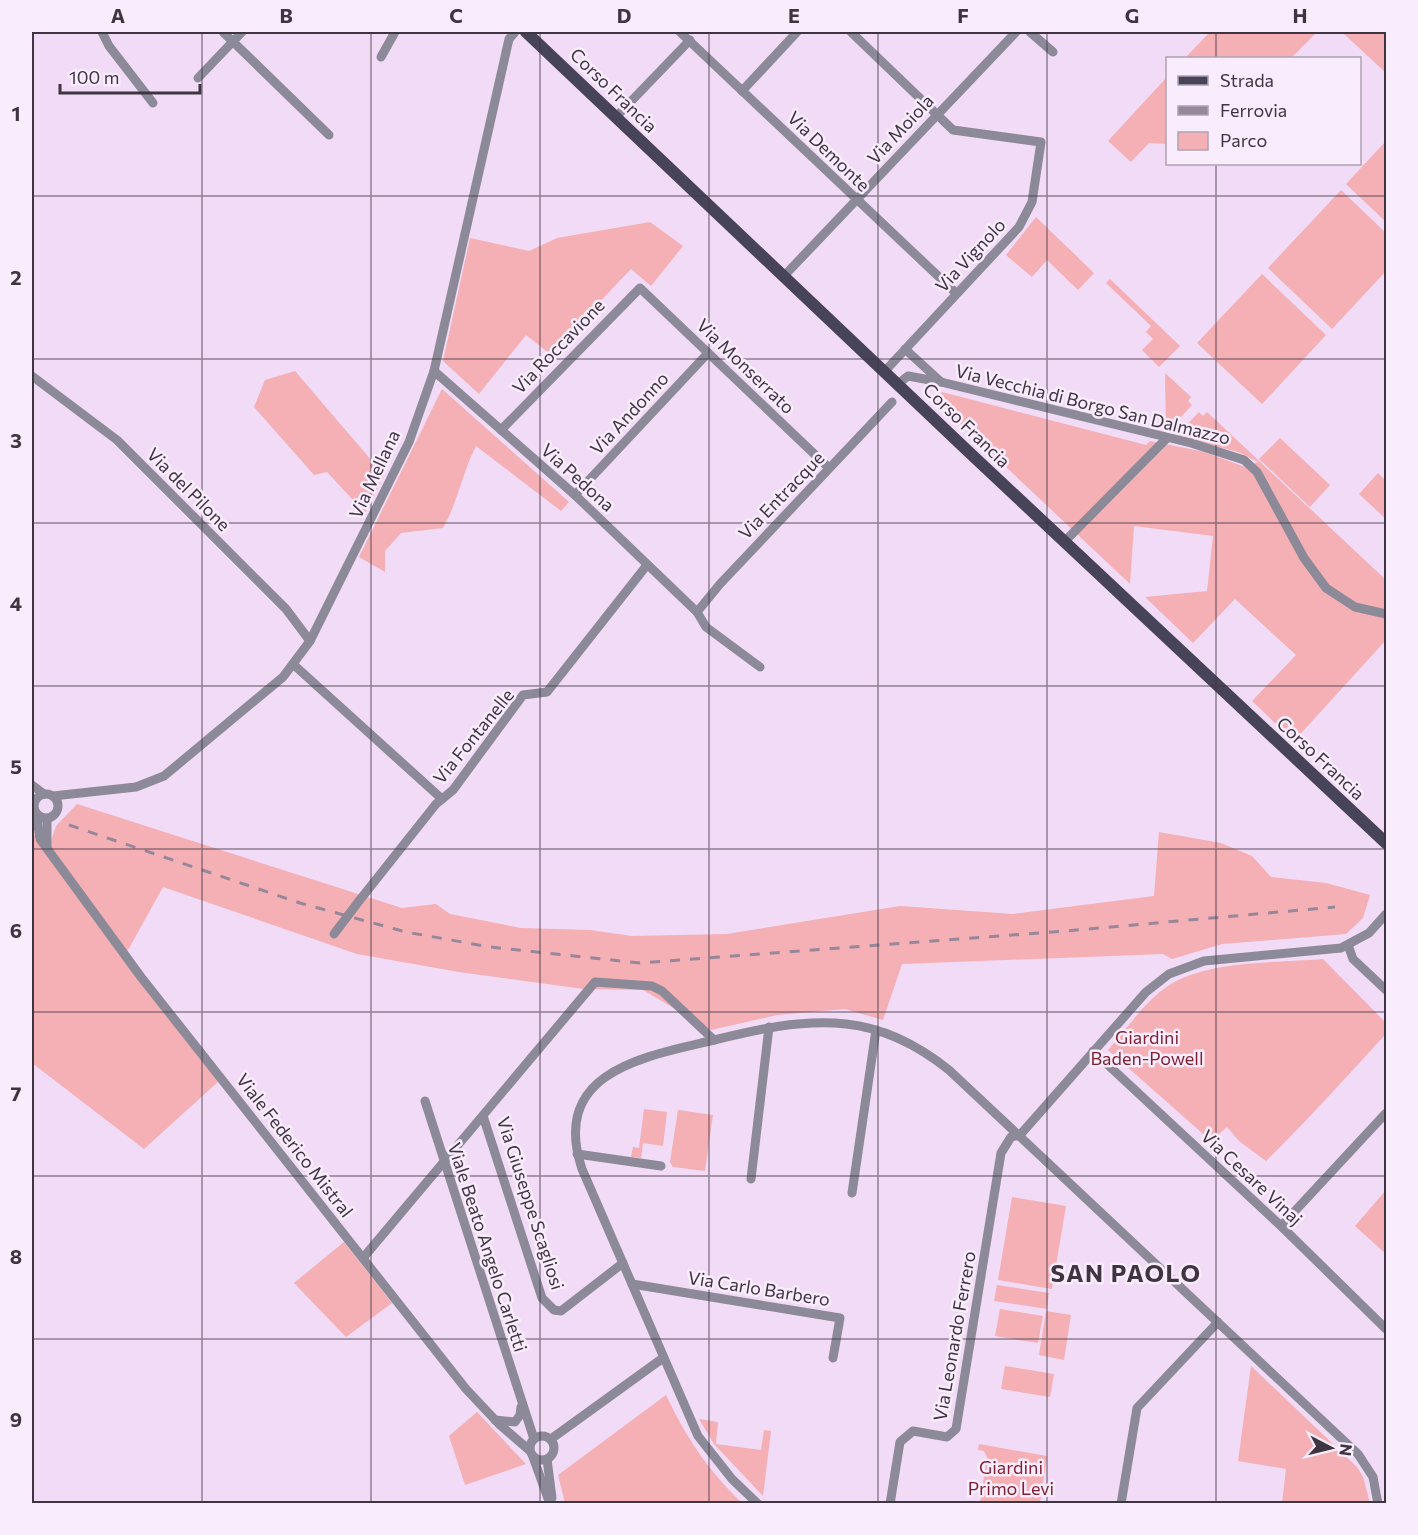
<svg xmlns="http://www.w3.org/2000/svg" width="1418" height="1535" font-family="Commissioner,sans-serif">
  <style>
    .green { fill: #f4b0b4 }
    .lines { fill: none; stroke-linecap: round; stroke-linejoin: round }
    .minor { stroke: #8c8a98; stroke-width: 9 }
    .major { stroke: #474359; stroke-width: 12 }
    .rail { stroke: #97879a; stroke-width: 3; stroke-dasharray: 10 10; stroke-linecap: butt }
    .minor-bridge { stroke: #8c8a98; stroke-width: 9 }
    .grid { fill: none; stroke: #3e3540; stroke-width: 1.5; stroke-opacity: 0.55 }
    .labels { text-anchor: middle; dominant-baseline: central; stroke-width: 5; stroke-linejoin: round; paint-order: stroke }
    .street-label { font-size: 18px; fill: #3e3540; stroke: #f9ecfc }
    .park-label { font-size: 18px; fill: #7e1f30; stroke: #f9ecfc }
    .district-label { font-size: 24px; font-weight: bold; letter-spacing: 1.5px; fill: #3e3540; stroke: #f9ecfc }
    .neatline { fill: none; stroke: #3e3540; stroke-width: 2 }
    .grid-label { font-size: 20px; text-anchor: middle; font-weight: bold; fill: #3e3540 }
  </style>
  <rect width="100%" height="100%" fill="#f1dbf6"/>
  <g class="green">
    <polygon points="1210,32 1317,32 1291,58 1185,58"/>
    <polygon points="1342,32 1386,32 1386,73"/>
    <polygon points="1167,77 1167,144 1149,143 1131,162 1108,141"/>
    <polygon points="1386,141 1386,222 1346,184"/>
    <polygon points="1341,190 1386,233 1386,271 1332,329 1268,268"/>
    <polygon points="1036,217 1094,273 1078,290 1047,260 1032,277 1006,255"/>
    <polygon points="650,222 683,246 651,286 631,269 550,354 526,335 479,394 443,361 470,238 529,251 557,238"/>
    <polygon points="1262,274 1326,335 1262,404 1197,343"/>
    <polygon points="1110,279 1180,346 1159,367 1142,350 1153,339 1146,332 1151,326 1106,283"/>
    <polygon points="295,371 384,475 365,513 327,472 314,475 254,407 265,380"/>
    <polygon points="1165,373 1191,397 1188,401 1192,405 1166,433"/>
    <path d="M442,389L569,502L561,511L476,446C462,473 458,502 443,528L401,533L385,551V572L359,557Z"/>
    <polygon points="942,392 1146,445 1150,441 1205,452 1245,467 1258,462 1238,452 1176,436 1199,412 1203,416 1207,412 1386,580 1386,640 1294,741 1252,701 1296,655 1235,599 1193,643 1145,597 1207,591 1213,536 1134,526 1130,584 935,400"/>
    <polygon points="1280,438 1330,485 1310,507 1259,459"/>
    <polygon points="1378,473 1386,481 1386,519 1359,494"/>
    <polygon points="77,804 402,908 436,904 450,914 521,928 590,930 632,936 727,934 900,906 1013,914 1154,896 1159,832 1221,843 1252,856 1271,877 1326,883 1370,895 1363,918 1346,934 1222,944 1172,959 1163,954 902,964 883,1020 845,1009 777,1015 711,1030 643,990 584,989 459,972 357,954 163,887 123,959 219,1081 144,1149 32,1063 32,834 51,841 56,826"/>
    <path d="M1323,959L1386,1023V1034C1346,1077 1308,1120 1266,1161L1239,1141L1227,1127L1211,1141L1108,1050C1127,1029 1144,1002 1168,986C1207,960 1278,963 1323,959Z"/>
    <polygon points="644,1109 667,1112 663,1146 643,1143 641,1158 631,1157 633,1147 639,1148"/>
    <polygon points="678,1110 713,1115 705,1171 673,1167 670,1162"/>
    <polygon points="1386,1190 1386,1254 1355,1226"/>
    <polygon points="1012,1197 1066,1206 1052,1289 998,1280"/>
    <polygon points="344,1242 392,1303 346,1337 294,1283"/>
    <polygon points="997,1285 1049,1293 1047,1309 994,1301"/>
    <polygon points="1000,1309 1043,1316 1038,1343 995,1336"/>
    <polygon points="1046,1311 1071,1315 1064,1360 1039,1355"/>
    <polygon points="1005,1366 1054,1374 1050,1397 1001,1389"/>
    <polygon points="1251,1366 1357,1467 1363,1477 1370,1503 1282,1503 1286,1469 1238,1461"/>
    <path d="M666,1395C687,1439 707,1469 742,1503H565L558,1475Z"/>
    <polygon points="477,1412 526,1464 465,1485 449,1436"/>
    <polygon points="699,1419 718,1422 716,1444 761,1450 764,1430 771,1431 763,1496 714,1444"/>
    <polygon points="979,1444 1047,1456 1040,1503 980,1503 987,1457 984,1451 978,1450"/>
  </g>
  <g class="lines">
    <g class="minor">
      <polyline points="102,32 109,46 153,103"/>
      <polyline points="223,32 329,135"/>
      <polyline points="680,32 956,293"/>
      <polyline points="851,32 953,130 1041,142 1032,202 1019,227 885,371"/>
      <polyline points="1030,32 1053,52"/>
      <polyline points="381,57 395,32"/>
      <polyline points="198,78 242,32"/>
      <polyline points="742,91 797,32"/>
      <polyline points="616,117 690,40"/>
      <polyline points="784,276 1016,32"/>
      <polyline points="905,349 941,382"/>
      <polyline points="434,371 575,495 697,612 706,627 760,667"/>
      <polyline points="32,376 117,440 286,609 310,641"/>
      <polyline points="898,384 908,376 941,382 1191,443 1244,460 1257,472 1304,558 1326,588 1355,607 1386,614"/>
      <polyline points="501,430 640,288 829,468"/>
      <polyline points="575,495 708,353"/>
      <polyline points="1065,541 1166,439"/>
      <polyline points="697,612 720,584 892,402"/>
      <polyline points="294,665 442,799"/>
      <polyline points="32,785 44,794"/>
      <circle cx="46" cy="806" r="12"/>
      <polyline points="53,796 136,787 164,776 283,677 310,641 409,442 434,371 509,39 515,32"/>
      <polyline points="36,813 40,839 141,977 466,1389 499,1424 529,1450"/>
      <polyline points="47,848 47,819"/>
      <polyline points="359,901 436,804 453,790 523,695 547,692 647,565"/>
      <polyline points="1348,945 1353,959 1386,990"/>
      <polyline points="1093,1051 1281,1226 1386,1329"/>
      <polyline points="425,1101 534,1439"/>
      <polyline points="483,1116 542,1298 554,1310 561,1311 623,1263"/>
      <polyline points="1020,1135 1146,992 1169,974 1204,961 1341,948 1369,933 1386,914"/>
      <polyline points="577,1154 661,1166"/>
      <polyline points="751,1179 769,1027"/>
      <polyline points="852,1193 876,1030"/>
      <polyline points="1281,1226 1386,1113"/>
      <polyline points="363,1258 595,982 652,986 662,991 714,1040"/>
      <polyline points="632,1284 840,1318 833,1358"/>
      <polyline points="495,1420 515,1422 520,1415 521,1407"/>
      <circle cx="542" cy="1448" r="12"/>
      <polyline points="551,1439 663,1358"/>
      <polyline points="533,1457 550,1504"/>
      <polyline points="547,1459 552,1498"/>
      <path d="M758,1504L732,1479L698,1436L582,1169C550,1073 642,1057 710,1041C755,1030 800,1019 846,1024C885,1028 919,1046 949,1070L1358,1454L1373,1477L1378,1504"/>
      <polyline points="890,1504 900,1442 913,1431 947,1437 956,1429 1001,1153 1011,1137 1020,1135"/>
      <polyline points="1121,1504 1137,1408 1218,1322"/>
    </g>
    <polyline class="major" points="526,32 972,455 1386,843"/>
    <polyline class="rail" points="69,825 300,903 406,932 490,947 640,963 1066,931 1335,907"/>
    <polyline class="minor-bridge" points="334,934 359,901"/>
  </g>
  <path class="grid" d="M202,32V1504M371,32V1504M540,32V1504M709,32V1504M878,32V1504M1047,32V1504M1216,32V58M1216,164V1504M32,196H1386M32,359H1386M32,523H1386M32,686H1386M32,849H1386M32,1012H1386M32,1176H1386M32,1339H1386"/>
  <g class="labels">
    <g class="street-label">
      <text transform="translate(614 90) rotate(44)">Corso Francia</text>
      <text transform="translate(900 129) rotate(-47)">Via Moiola</text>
      <text transform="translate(829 151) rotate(44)">Via Demonte</text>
      <text transform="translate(970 255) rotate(-47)">Via Vignolo</text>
      <text transform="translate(558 346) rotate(-46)">Via Roccavione</text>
      <text transform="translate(746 366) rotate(44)">Via Monserrato</text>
      <text transform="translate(1093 404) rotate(14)">Via Vecchia di Borgo San Dalmazzo</text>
      <text transform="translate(629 413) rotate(-47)">Via Andonno</text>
      <text transform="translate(967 425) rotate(44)">Corso Francia</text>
      <text transform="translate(374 474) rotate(-65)">Via Mellana</text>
      <text transform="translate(578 477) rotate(42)">Via Pedona</text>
      <text transform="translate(189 489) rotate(45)">Via del Pilone</text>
      <text transform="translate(781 495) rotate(-46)">Via Entracque</text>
      <text transform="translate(473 736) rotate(-51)">Via Fontanelle</text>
      <text transform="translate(1321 758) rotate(43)">Corso Francia</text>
      <text transform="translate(295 1145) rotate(52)">Viale Federico Mistral</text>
      <text transform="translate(1252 1177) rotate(43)">Via Cesare Vinaj</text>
      <text transform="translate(531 1203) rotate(72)">Via Giuseppe Scagliosi</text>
      <text transform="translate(488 1247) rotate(72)">Viale Beato Angelo Carletti</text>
      <text transform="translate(759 1288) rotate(9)">Via Carlo Barbero</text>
      <text transform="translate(954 1336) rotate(-80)">Via Leonardo Ferrero</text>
    </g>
    <g class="park-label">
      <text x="1147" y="1037">Giardini<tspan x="1147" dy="21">Baden-Powell</tspan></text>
      <text x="1011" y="1467">Giardini<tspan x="1011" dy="21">Primo Levi</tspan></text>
    </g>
    <g class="district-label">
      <text x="1126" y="1272">SAN PAOLO</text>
    </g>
  </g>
  <rect width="1418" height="1535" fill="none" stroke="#f9ecfc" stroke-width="66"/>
  <rect x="1166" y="57" width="195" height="108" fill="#f9ecfc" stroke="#aea3b1" stroke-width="1.5"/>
  <rect x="1178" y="76" width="30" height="9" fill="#474359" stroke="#aea3b1" stroke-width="1.5"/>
  <text x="1220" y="87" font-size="18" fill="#3e3540">Strada</text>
  <rect x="1178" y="106" width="30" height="9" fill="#97879a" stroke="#aea3b1" stroke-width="1.5"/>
  <text x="1220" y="117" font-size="18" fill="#3e3540">Ferrovia</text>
  <rect x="1178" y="132" width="30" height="18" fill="#f4b0b4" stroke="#aea3b1" stroke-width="1.5"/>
  <text x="1220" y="147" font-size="18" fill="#3e3540">Parco</text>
  <g transform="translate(1331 1448) rotate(97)" stroke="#f9ecfc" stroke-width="4.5" paint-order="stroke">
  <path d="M0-4.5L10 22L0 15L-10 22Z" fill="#3e3540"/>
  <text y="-9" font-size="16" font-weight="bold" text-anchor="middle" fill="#3e3540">N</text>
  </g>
  <path d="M60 84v9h140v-9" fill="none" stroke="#3e3540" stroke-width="3"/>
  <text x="69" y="84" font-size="18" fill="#3e3540" stroke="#f9ecfc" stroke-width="4.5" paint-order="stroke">100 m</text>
  <rect x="33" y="33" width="1352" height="1469" class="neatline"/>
  <g class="grid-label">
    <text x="118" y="23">A</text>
    <text x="286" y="23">B</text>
    <text x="456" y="23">C</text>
    <text x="624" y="23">D</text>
    <text x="794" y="23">E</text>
    <text x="963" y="23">F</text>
    <text x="1132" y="23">G</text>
    <text x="1300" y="23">H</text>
    <text x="16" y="121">1</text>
    <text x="16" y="285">2</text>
    <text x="16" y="448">3</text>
    <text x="16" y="611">4</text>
    <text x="16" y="774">5</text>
    <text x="16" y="938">6</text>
    <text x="16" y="1101">7</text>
    <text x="16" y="1264">8</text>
    <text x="16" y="1427">9</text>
  </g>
</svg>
